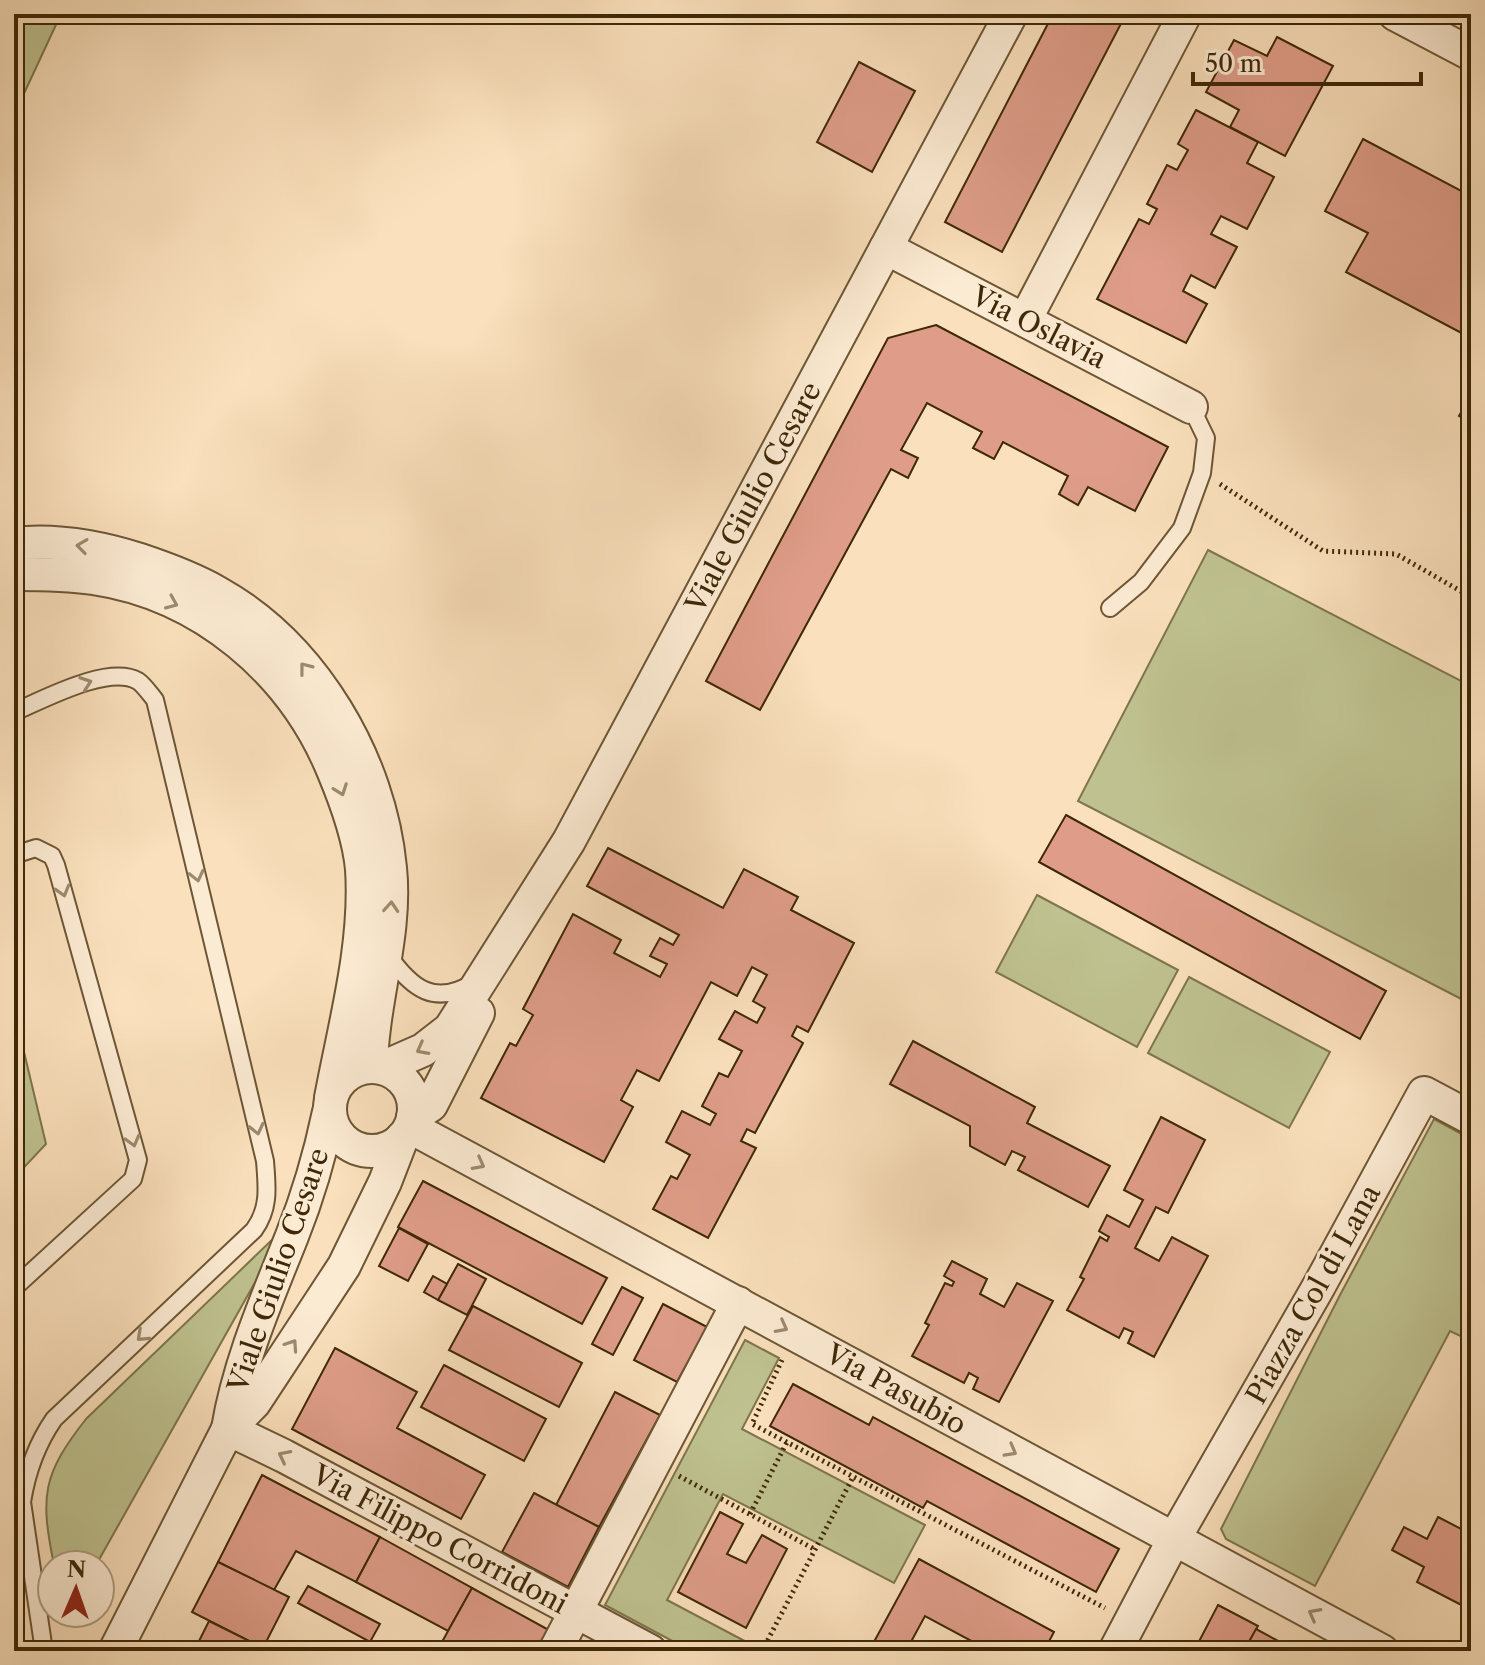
<svg xmlns="http://www.w3.org/2000/svg" width="1485" height="1665" font-family="'Libre Caslon Text',serif">
  <style>
    .green { fill: #bfc290; stroke: #7e754c; stroke-width: 2 }
    .building { fill: #df9d89; stroke: #3e2808; stroke-width: 2 }
    .lines { fill: none; stroke-linecap: round; stroke-linejoin: round }
    .service-casing { stroke: #6d5635; stroke-width: 20 }
    .minor-casing { stroke: #6d5635; stroke-width: 36 }
    .path { stroke: #3e2808; stroke-width: 5; stroke-dasharray: 2 4; stroke-linecap: butt }
    .service { stroke: #fcebd3; stroke-width: 16 }
    .minor { stroke: #fcebd3; stroke-width: 32 }
    .oneway { stroke: #9d8a6e }
    .labels { text-anchor: middle; dominant-baseline: central; stroke-width: 6; stroke-linejoin: round; paint-order: stroke }
    .street-label { font-size: 28px; fill: #3e2808; stroke: #fcebd3 }
  </style>
  <rect width="100%" height="100%" fill="#fae0bc"/>
  <filter id="stains"><feTurbulence type="fractalNoise" baseFrequency=".0025" numOctaves="4"/><feColorMatrix values="0 0 0 0 .2 0 0 0 0 .09 0 0 0 0 .02 0 0 0 .5 -.17"/></filter>
  <radialGradient id="worn" r=".72"><stop offset=".6" stop-color="#630" stop-opacity="0"/><stop offset="1" stop-color="#630" stop-opacity=".3"/></radialGradient>
  <g class="green">
    <polygon points="14,14 61,14 14,115"/>
    <polygon points="1208,550 1471,686 1471,1004 1078,801"/>
    <polygon points="1037,895 1178,970 1137,1047 996,972"/>
    <polygon points="1189,977 1330,1052 1289,1128 1148,1053"/>
    <polygon points="14,1010 46,1144 14,1178"/>
    <polygon points="1434,1119 1471,1139 1471,1341 1450,1331 1315,1586 1226,1539 1221,1529 1340,1295"/>
    <path d="M276,1236L280,1238L96,1565H54C40,1496 42,1475 86,1419Z"/>
    <polygon points="745,1340 779,1358 742,1429 925,1525 894,1583 723,1494 667,1600 756,1647 754,1651 691,1651 605,1605"/>
  </g>
  <g class="building">
    <polygon points="1053,14 1126,14 1002,252 945,222"/>
    <polygon points="1277,37 1333,66 1285,156 1230,127 1239,110 1206,92 1234,40 1267,56"/>
    <polygon points="859,62 915,91 872,172 817,142"/>
    <polygon points="1196,110 1258,142 1247,163 1274,177 1247,229 1221,216 1211,234 1237,247 1215,288 1191,275 1183,291 1207,304 1186,343 1097,299 1139,219 1149,224 1157,209 1147,204 1167,165 1177,170 1188,150 1178,144"/>
    <polygon points="1363,139 1471,196 1471,338 1346,272 1368,233 1325,211"/>
    <polygon points="936,325 1168,447 1135,511 1088,487 1078,505 1059,494 1068,476 1003,442 994,459 973,448 982,432 927,403 901,450 918,458 908,478 891,469 760,710 706,681 888,338"/>
    <polygon points="1471,396 1471,423 1459,416"/>
    <polygon points="1066,815 1386,991 1360,1039 1039,862"/>
    <polygon points="608,848 723,908 744,869 798,897 791,910 854,943 808,1032 797,1026 792,1036 803,1043 755,1133 747,1129 741,1141 756,1148 708,1238 653,1209 671,1176 677,1179 690,1155 666,1142 682,1111 710,1125 716,1114 702,1106 719,1073 728,1077 742,1051 719,1039 735,1011 757,1023 765,1008 753,1001 767,975 752,967 737,996 711,982 659,1081 637,1070 621,1100 633,1107 604,1162 481,1098 510,1043 516,1046 533,1015 523,1009 573,914 621,940 614,953 660,977 667,964 650,956 660,938 673,945 679,935 587,886"/>
    <polygon points="913,1041 1035,1107 1027,1123 1110,1166 1088,1207 1018,1170 1025,1157 1012,1151 1005,1165 970,1146 970,1126 890,1084"/>
    <polygon points="1161,1117 1205,1140 1168,1213 1156,1207 1135,1248 1159,1261 1172,1237 1208,1256 1154,1357 1128,1343 1133,1332 1124,1328 1119,1338 1067,1310 1084,1279 1080,1277 1100,1237 1107,1241 1109,1237 1099,1231 1107,1215 1129,1227 1143,1200 1124,1190"/>
    <polygon points="423,1181 607,1278 582,1324 398,1227"/>
    <polygon points="399,1228 428,1244 408,1281 379,1266"/>
    <polygon points="952,1261 987,1279 980,1294 1004,1307 1017,1283 1053,1301 999,1402 973,1389 978,1378 969,1373 964,1383 912,1356 929,1325 925,1323 945,1283 952,1286 954,1282 944,1276"/>
    <polygon points="458,1264 486,1279 467,1315 438,1300"/>
    <polygon points="433,1276 447,1284 438,1300 424,1292"/>
    <polygon points="622,1287 643,1298 613,1355 592,1344"/>
    <polygon points="663,1304 707,1327 677,1382 634,1360"/>
    <polygon points="473,1306 582,1363 559,1407 449,1350"/>
    <polygon points="335,1348 417,1392 397,1428 485,1475 461,1519 292,1429"/>
    <polygon points="444,1365 546,1419 524,1461 421,1407"/>
    <polygon points="793,1384 869,1425 873,1417 1119,1549 1096,1592 927,1501 923,1508 770,1426"/>
    <polygon points="615,1392 660,1415 599,1527 556,1505"/>
    <polygon points="262,1475 380,1537 356,1582 296,1551 274,1590 218,1562"/>
    <polygon points="534,1493 599,1527 568,1587 502,1552"/>
    <polygon points="720,1512 743,1524 727,1554 746,1563 762,1535 787,1549 746,1628 678,1592"/>
    <polygon points="1438,1517 1471,1534 1471,1610 1417,1582 1424,1567 1392,1550 1404,1527 1427,1539"/>
    <polygon points="380,1537 472,1588 448,1631 356,1582"/>
    <polygon points="919,1559 1054,1632 1044,1651 990,1651 925,1616 906,1651 869,1651"/>
    <polygon points="218,1562 289,1597 263,1648 192,1612"/>
    <polygon points="308,1586 380,1624 370,1642 298,1603"/>
    <polygon points="472,1588 556,1634 546,1651 442,1651 438,1649"/>
    <polygon points="1218,1605 1258,1626 1244,1651 1194,1651"/>
    <polygon points="209,1621 263,1648 261,1651 194,1651"/>
    <polygon points="1256,1629 1297,1651 1244,1651"/>
  </g>
  <g class="lines">
    <g class="service-casing">
      <g id="service">
        <polyline points="1110,608 1141,582 1182,528 1202,473 1206,438 1191,407"/>
        <path d="M14,712C43,700 108,664 138,681C144,685 150,694 155,700L265,1161C267,1187 270,1208 254,1230L54,1419C36,1445 27,1471 22,1502"/>
        <polyline points="14,855 36,848 52,856 56,865 138,1160 133,1179 14,1288"/>
        <path d="M388,955C412,989 435,1007 475,982"/>
        <polyline points="14,1474 22,1502 44,1651"/>
      </g>
    </g>
    <g class="minor-casing">
      <g id="minor">
        <polyline points="1395,14 1471,54"/>
        <polyline points="886,248 1191,407"/>
        <polyline points="1025,320 1185,14"/>
        <path d="M14,544C57,539 99,547 140,560C167,569 194,579 218,593C314,647 380,760 390,868C397,935 372,1000 371,1067"/>
        <path d="M14,574C40,574 67,574 93,578C202,594 292,671 333,770C346,801 359,836 362,869C367,945 345,1023 331,1098"/>
        <circle cx="372" cy="1109" r="42"/>
        <polyline points="382,1068 423,1050 450,1029 569,841 1011,14"/>
        <polyline points="413,1117 431,1105 478,1013"/>
        <polyline points="410,1127 1382,1651"/>
        <polyline points="228,1429 284,1456 650,1651"/>
        <path d="M228,1429C239,1362 267,1299 292,1236C308,1196 320,1155 329,1112"/>
        <polyline points="115,1651 228,1429 254,1403 344,1266 385,1182 402,1138"/>
        <polyline points="555,1651 738,1303"/>
        <polyline points="1115,1651 1174,1539 1319,1286 1424,1093 1471,1118"/>
      </g>
    </g>
    <g class="path">
      <polyline points="1220,484 1323,551 1396,554 1471,597"/>
      <polyline points="782,1360 752,1424 1105,1608"/>
      <polyline points="679,1476 816,1550"/>
      <polyline points="750,1514 787,1442"/>
      <polyline points="762,1651 853,1477"/>
    </g>
    <use href="#service" class="service"/>
    <use href="#minor" class="minor"/>
  </g>
  <defs><path id="oneway-chevron" d="M-2-3.5L2.5 0L-2 3.5" fill="none" stroke-width="1.6" stroke-linecap="round" stroke-linejoin="round" transform="scale(2)"/></defs>
  <g class="oneway">
    <use href="#oneway-chevron" transform="translate(82 546) rotate(-172)"/>
    <use href="#oneway-chevron" transform="translate(172 603) rotate(23)"/>
    <use href="#oneway-chevron" transform="translate(305 668) rotate(-128)"/>
    <use href="#oneway-chevron" transform="translate(86 683) rotate(-19)"/>
    <use href="#oneway-chevron" transform="translate(341 790) rotate(70)"/>
    <use href="#oneway-chevron" transform="translate(197 876) rotate(77)"/>
    <use href="#oneway-chevron" transform="translate(63 891) rotate(74)"/>
    <use href="#oneway-chevron" transform="translate(391 907) rotate(-86)"/>
    <use href="#oneway-chevron" transform="translate(422 1049) rotate(152)"/>
    <use href="#oneway-chevron" transform="translate(257 1129) rotate(77)"/>
    <use href="#oneway-chevron" transform="translate(133 1141) rotate(75)"/>
    <use href="#oneway-chevron" transform="translate(479 1164) rotate(28)"/>
    <use href="#oneway-chevron" transform="translate(782 1327) rotate(28)"/>
    <use href="#oneway-chevron" transform="translate(142 1336) rotate(137)"/>
    <use href="#oneway-chevron" transform="translate(292 1345) rotate(-56)"/>
    <use href="#oneway-chevron" transform="translate(1011 1451) rotate(29)"/>
    <use href="#oneway-chevron" transform="translate(284 1456) rotate(-153)"/>
    <use href="#oneway-chevron" transform="translate(1314 1614) rotate(-152)"/>
  </g>
  <g class="labels">
    <g class="street-label">
      <text transform="translate(1039 327) rotate(27)">Via Oslavia</text>
      <text transform="translate(753 497) rotate(-62)">Viale Giulio Cesare</text>
      <text transform="translate(278 1270) rotate(-71)">Viale Giulio Cesare</text>
      <text transform="translate(1313 1294) rotate(-61)">Piazza Col di Lana</text>
      <text transform="translate(896 1389) rotate(29)">Via Pasubio</text>
      <text transform="translate(440 1539) rotate(28)">Via Filippo Corridoni</text>
    </g>
  </g>
  <rect width="1485" height="1665" fill="none" stroke="#fae0bc" stroke-width="48"/>
  <rect x="16" y="16" width="1453" height="1633" fill="none" stroke="#3e2808" stroke-width="4"/>
  <rect x="24" y="24" width="1437" height="1617" fill="none" stroke="#3e2808" stroke-width="2"/>
  <g transform="translate(76 1589) rotate(2)"><circle r="38" fill="#fcebd3" stroke="#b09d82" stroke-width="2"/>
  <path d="M0-6L14 30L0 20L-14 30Z" fill="#8f2418"/>
  <text y="-12" font-size="22" font-weight="bold" text-anchor="middle" fill="#3e2808">N</text>
  </g>
  <path d="M1193 72v12h228v-12" fill="none" stroke="#3e2808" stroke-width="4"/>
  <text x="1205" y="72" font-size="24" fill="#3e2808" stroke="#fcebd3" stroke-width="6" paint-order="stroke">50 m</text>
  <rect width="100%" height="100%" filter="url(#stains)"/>
  <rect width="100%" height="100%" fill="url(#worn)"/>
</svg>
